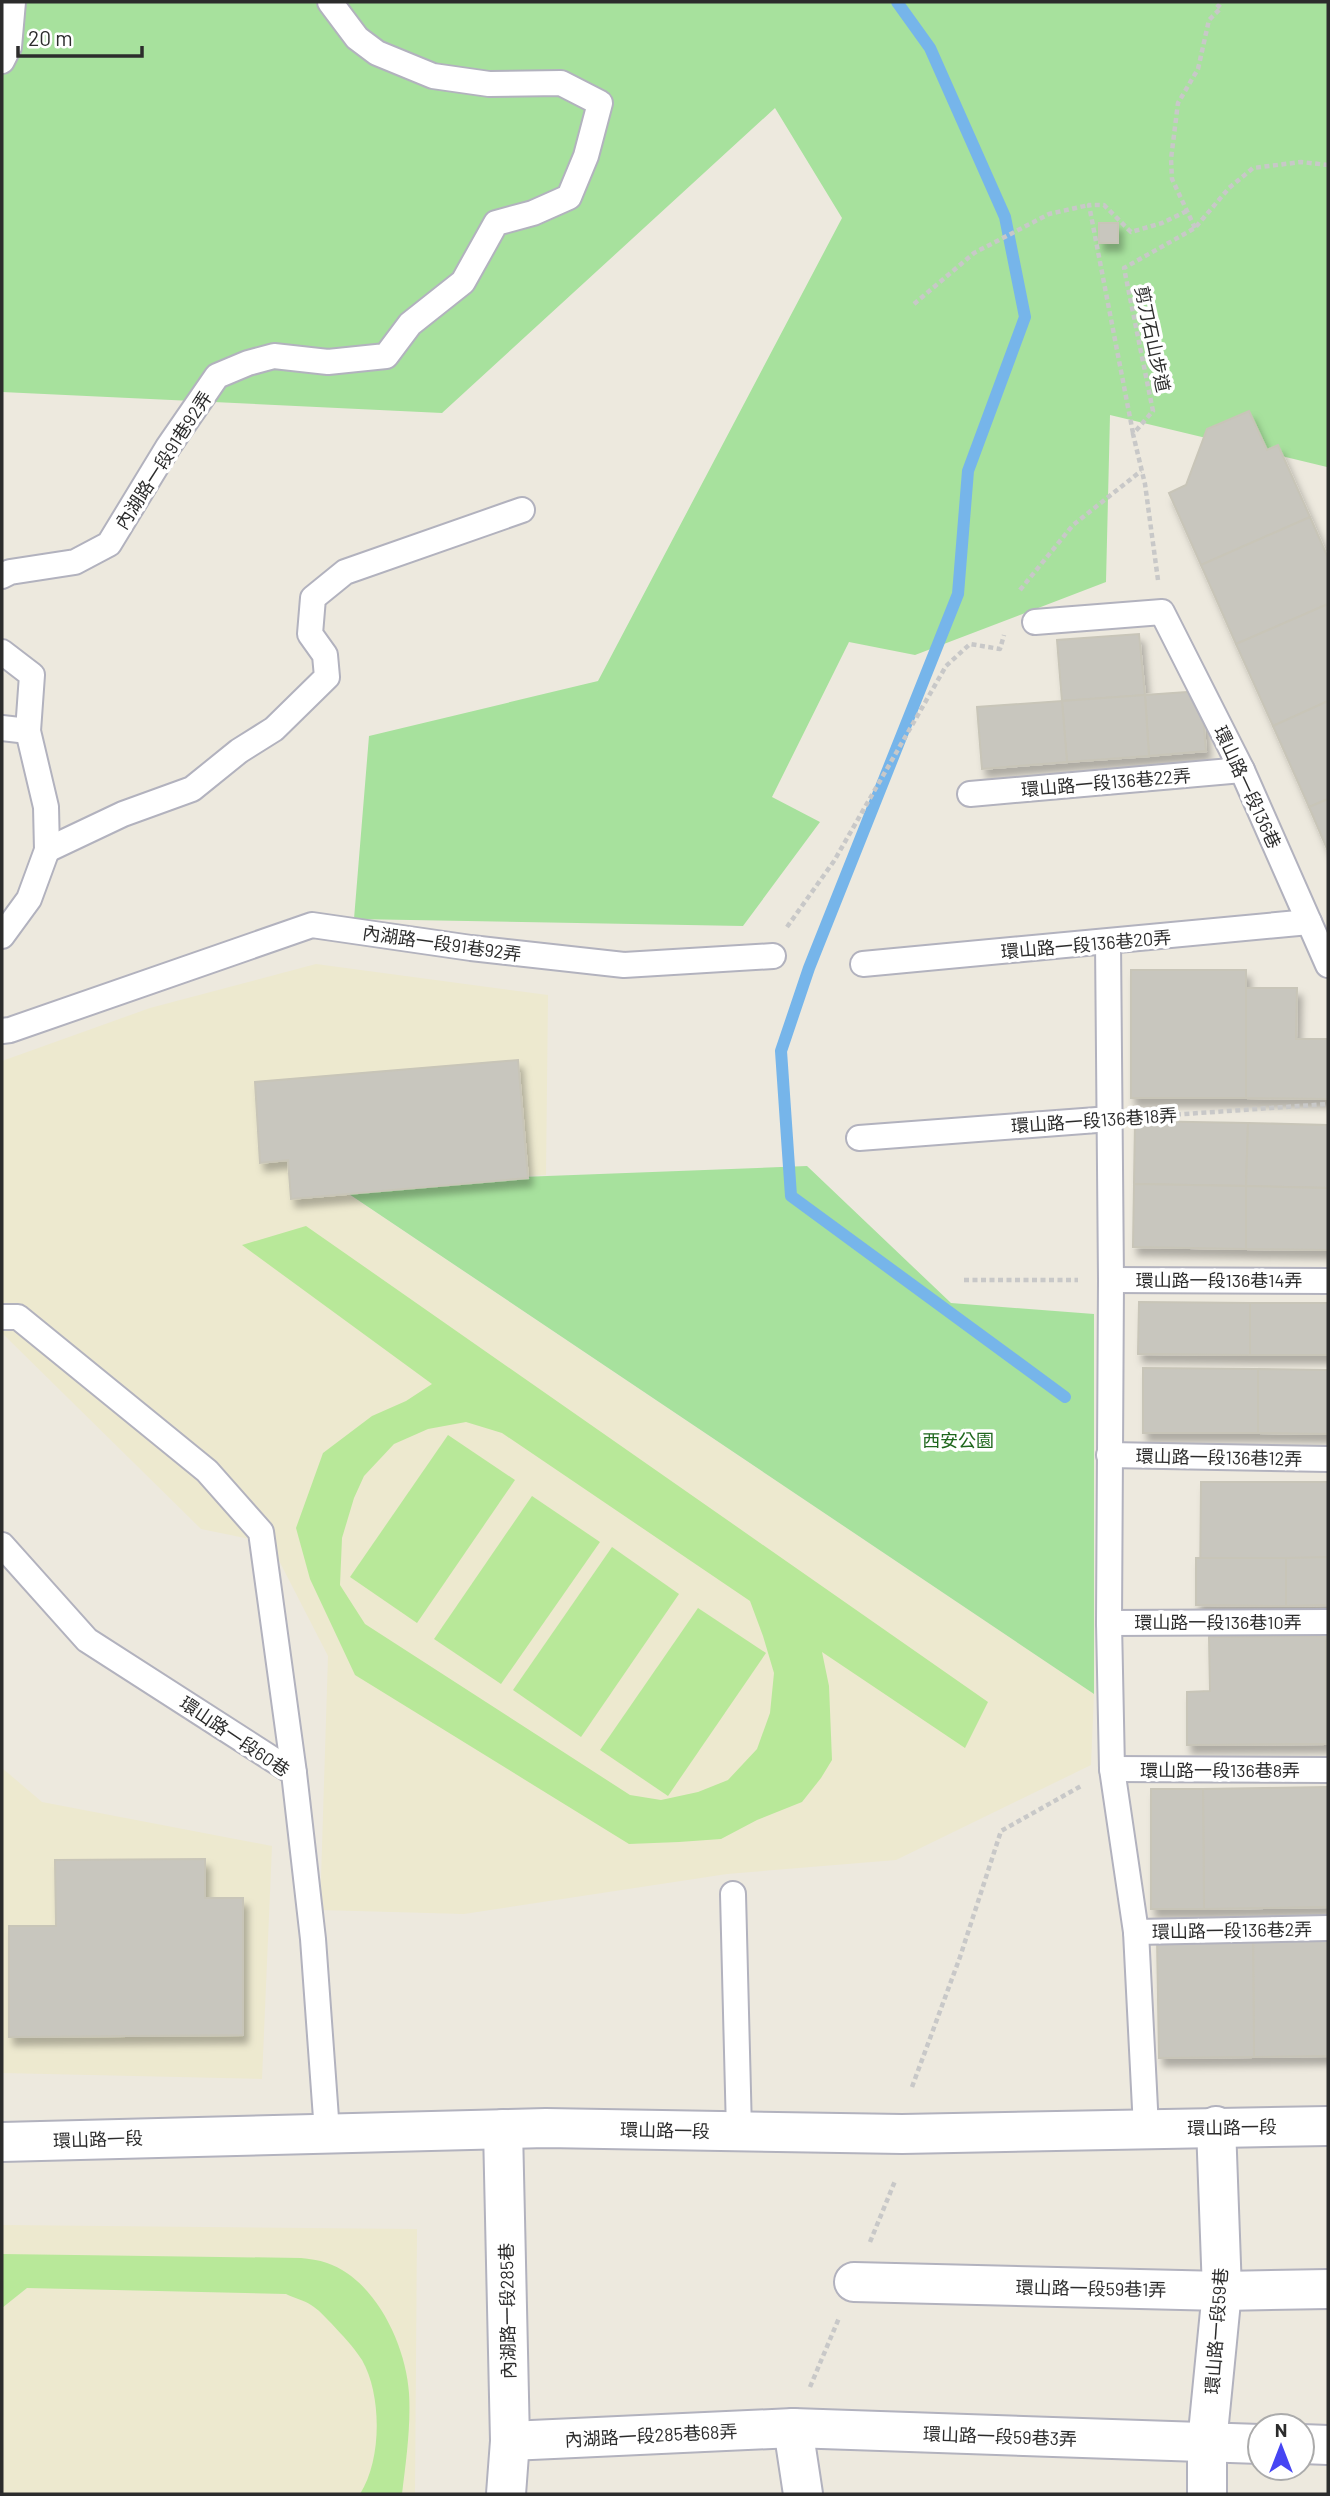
<svg xmlns="http://www.w3.org/2000/svg" width="1330" height="2496" font-family="Barlow,'Noto Sans TC',sans-serif">
  <style>
    .education { fill: #ede9cf }
    .green { fill: #a7e19d }
    .pitch { fill: #b8e899; fill-rule: evenodd }
    .lines { fill: none; stroke-linecap: round; stroke-linejoin: round }
    .stream { stroke: #76b5ea; stroke-width: 12 }
    .building { fill: #c8c6be; stroke: #c8c5b8; stroke-width: 2; filter: url(#shadow) }
    .service-casing { stroke: #b2b2be; stroke-width: 28 }
    .minor-casing { stroke: #b2b2be; stroke-width: 42 }
    .tertiary-casing { stroke: #b2b2be; stroke-width: 42 }
    .path { stroke: #c8c8c8; stroke-width: 4.5; stroke-dasharray: 5 3.5; stroke-linecap: butt }
    .service { stroke: #fff; stroke-width: 24 }
    .minor { stroke: #fff; stroke-width: 38 }
    .tertiary { stroke: #fff; stroke-width: 38 }
    .labels { text-anchor: middle; dominant-baseline: central; stroke-width: 7; stroke-linejoin: round; paint-order: stroke }
    .street-label { font-size: 18px; fill: #2c2c2c; stroke: #fff }
    .park-label { font-size: 18px; fill: #1f671d; stroke: #fff }
  </style>
  <defs>
    <filter id="shadow"><feDropShadow dx="4.5" dy="8" stdDeviation="3.5" flood-color="#0004"/></filter>
  </defs>
  <rect width="100%" height="100%" fill="#ede9de"/>
  <g class="education">
    <polygon points="316,964 548,995 546,1175 335,1185 1094,1694 1091,1765 896,1860 727,1874 464,1914 320,1910 328,1656 270,1543 201,1529 2,1333 2,1061 150,1008"/>
    <polygon points="2,1768 42,1802 272,1846 262,2079 2,2073"/>
    <polygon points="2,2225 417,2229 415,2494 2,2494"/>
  </g>
  <g class="green">
    <polygon points="2,2 1328,2 1328,470 1327,467 1110,415 1106,582 915,655 849,642 772,797 820,822 743,926 354,919 369,736 598,681 842,218 775,108 442,413 2,392"/>
    <polygon points="807,1166 951,1303 1094,1314 1094,1694 334,1184"/>
  </g>
  <g class="pitch">
    <path d="M306,1226L988,1702L965,1748L822,1652L829,1686L832,1760L821,1778L802,1802L757,1820L721,1839L679,1842L629,1844L355,1675L310,1579L296,1528L323,1453L372,1416L406,1401L432,1384L242,1245ZM466,1422L502,1433L750,1601L763,1636L774,1673L770,1713L757,1749L728,1780L698,1792L661,1800L630,1795L365,1624L340,1585L342,1538L354,1498L364,1476L394,1444L428,1429Z"/>
    <polygon points="448,1435 515,1480 417,1623 350,1577"/>
    <polygon points="532,1496 600,1542 501,1684 434,1639"/>
    <polygon points="612,1547 679,1594 581,1737 513,1690"/>
    <polygon points="698,1608 766,1653 668,1796 600,1750"/>
    <path d="M2,2254L301,2258C309,2259 319,2260 327,2263C375,2279 406,2345 409,2393C411,2426 406,2461 402,2494H360C382,2460 382,2395 362,2360C353,2346 342,2335 331,2323C325,2317 318,2309 311,2305C304,2300 294,2298 286,2294L27,2288L2,2308Z"/>
  </g>
  <g class="lines">
    <polyline class="stream" points="897,2 930,48 1005,217 1025,317 968,471 958,594 809,968 781,1051 791,1196 1065,1397"/>
  </g>
  <g class="building">
    <rect x="1099" y="223" width="19" height="20"/>
    <polygon points="1249,411 1267,450 1278,445 1310,517 1201,565 1169,493 1186,485 1207,429"/>
    <polygon points="1310,517 1328,558 1328,604 1236,644 1201,565"/>
    <polygon points="1328,604 1328,701 1273,726 1236,644"/>
    <polygon points="1139,634 1145,695 1062,701 1057,640"/>
    <polygon points="1201,691 1206,751 1149,756 1145,695"/>
    <polygon points="1145,695 1149,756 1067,762 1062,701"/>
    <polygon points="1062,701 1067,762 982,769 977,707"/>
    <polygon points="1328,701 1328,799 1309,807 1273,726"/>
    <polygon points="1328,799 1328,851 1309,807"/>
    <rect x="1131" y="970" width="115" height="128"/>
    <polygon points="1246,988 1297,988 1296,1039 1328,1039 1328,1099 1246,1098"/>
    <polygon points="518,1060 528,1178 291,1199 288,1160 260,1163 255,1082"/>
    <polygon points="1135,1121 1248,1123 1246,1186 1134,1184"/>
    <polygon points="1248,1123 1328,1125 1328,1188 1246,1186"/>
    <polygon points="1134,1184 1246,1186 1246,1249 1133,1247"/>
    <polygon points="1246,1186 1328,1188 1328,1250 1246,1249"/>
    <polygon points="1139,1302 1250,1303 1250,1355 1138,1354"/>
    <rect x="1250" y="1303" width="78" height="52"/>
    <polygon points="1143,1368 1258,1369 1258,1433 1143,1433"/>
    <polygon points="1258,1369 1328,1370 1328,1434 1258,1433"/>
    <polygon points="1201,1482 1328,1482 1328,1595 1200,1594"/>
    <polygon points="1328,1557 1328,1605 1286,1606 1286,1558"/>
    <polygon points="1196,1558 1286,1558 1286,1606 1196,1605"/>
    <polygon points="1326,1636 1327,1744 1187,1745 1187,1692 1210,1691 1209,1637"/>
    <polygon points="1328,1787 1328,1907 1204,1909 1203,1789"/>
    <polygon points="1151,1789 1203,1789 1204,1909 1151,1909"/>
    <polygon points="205,1859 205,1898 243,1898 243,2035 9,2037 9,1926 56,1926 55,1860"/>
    <polygon points="1328,1936 1328,2056 1254,2057 1253,1937"/>
    <polygon points="1253,1937 1254,2057 1159,2058 1157,1938"/>
  </g>
  <g class="lines">
    <g class="service-casing">
      <g id="service">
        <polyline points="2,61 9,47 13,2"/>
        <polyline points="2,576 10,572 75,562 109,544 168,447 217,376 248,363 274,356 328,362 386,356 410,324 463,282 496,223 533,213 569,197 586,156 600,103 561,83 489,84 433,76 377,53 357,38 330,2"/>
        <polyline points="1035,622 1162,612 1242,770 1328,965"/>
        <polyline points="2,652 32,675 28,731 46,807 47,850 29,899 2,936"/>
        <polyline points="2,728 28,731"/>
        <polyline points="970,794 1242,770"/>
        <polyline points="47,850 123,814 192,789 239,751 274,729 327,677 325,655 310,634 313,598 345,572 522,510"/>
        <polyline points="1108,942 1111,1280 1109,1623 1112,1769 1136,1932 1146,2128"/>
        <polyline points="863,964 1309,922"/>
        <polyline points="2,1031 10,1030 312,925 471,948 624,965 773,956"/>
        <polyline points="859,1138 1110,1119"/>
        <polyline points="1111,1280 1328,1281"/>
        <polyline points="2,1317 18,1317 207,1471 261,1532 294,1773"/>
        <polyline points="1109,1455 1328,1459"/>
        <polyline points="2,1545 87,1640 294,1773 313,1939 327,2132"/>
        <polyline points="1109,1623 1328,1622"/>
        <polyline points="1112,1769 1328,1770"/>
        <polyline points="733,1894 739,2131"/>
        <polyline points="1136,1932 1328,1928"/>
      </g>
    </g>
    <g class="minor-casing">
      <g id="minor">
        <polyline points="503,2129 510,2441 506,2494"/>
        <polyline points="854,2282 1222,2291 1328,2289"/>
        <polyline points="793,2428 803,2494"/>
        <polyline points="510,2441 793,2428 1260,2444"/>
        <polyline points="1302,2444 1328,2445"/>
        <polyline points="1207,2494 1207,2443 1222,2291 1216,2126"/>
      </g>
    </g>
    <g class="tertiary-casing">
      <polyline id="tertiary" points="2,2142 546,2128 902,2134 1328,2126"/>
    </g>
    <g class="path">
      <polyline points="1195,228 1172,179 1171,159 1178,103 1198,69 1209,20 1221,8 1214,2"/>
      <polyline points="914,304 974,253 1049,214 1089,205"/>
      <polyline points="1133,433 1089,205 1104,205 1131,232 1162,223 1187,211"/>
      <polyline points="1158,580 1145,484 1133,434 1153,411 1124,268 1195,228 1229,188 1253,168 1301,162 1328,165"/>
      <polyline points="1020,590 1073,525 1141,471"/>
      <polyline points="787,927 834,861 946,666 970,644 1000,649 1004,635"/>
      <polyline points="1142,1117 1328,1104"/>
      <polyline points="964,1280 1078,1280"/>
      <polyline points="912,2087 960,1957 1001,1831 1081,1786"/>
      <polyline points="870,2242 895,2181"/>
      <polyline points="810,2387 839,2318"/>
    </g>
    <use href="#service" class="service"/>
    <use href="#minor" class="minor"/>
    <use href="#tertiary" class="tertiary"/>
  </g>
  <g class="labels">
    <g class="street-label">
      <text transform="translate(1153 339) rotate(78)">剪刀石山步道</text>
      <text transform="translate(163 460) rotate(-57)">內湖路一段91巷92弄</text>
      <text transform="translate(1106 782) rotate(-5)">環山路一段136巷22弄</text>
      <text transform="translate(1248 787) rotate(65)">環山路一段136巷</text>
      <text transform="translate(442 943) rotate(8)">內湖路一段91巷92弄</text>
      <text transform="translate(1086 944) rotate(-5)">環山路一段136巷20弄</text>
      <text transform="translate(1094 1120) rotate(-4)">環山路一段136巷18弄</text>
      <text x="1219" y="1280">環山路一段136巷14弄</text>
      <text transform="translate(1219 1457) rotate(1)">環山路一段136巷12弄</text>
      <text x="1218" y="1622">環山路一段136巷10弄</text>
      <text transform="translate(235 1736) rotate(34)">環山路一段60巷</text>
      <text x="1220" y="1770">環山路一段136巷8弄</text>
      <text transform="translate(1232 1930) rotate(-1)">環山路一段136巷2弄</text>
      <text transform="translate(1232 2127) rotate(-1)">環山路一段</text>
      <text transform="translate(665 2130) rotate(1)">環山路一段</text>
      <text transform="translate(98 2139) rotate(-2)">環山路一段</text>
      <text transform="translate(1091 2288) rotate(1)">環山路一段59巷1弄</text>
      <text transform="translate(507 2311) rotate(-91)">內湖路一段285巷</text>
      <text transform="translate(1216 2331) rotate(-86)">環山路一段59巷</text>
      <text transform="translate(651 2435) rotate(-3)">內湖路一段285巷68弄</text>
      <text transform="translate(1000 2436) rotate(2)">環山路一段59巷3弄</text>
    </g>
    <g class="park-label">
      <text x="958" y="1440">西安公園</text>
    </g>
  </g>
  <rect width="1330" height="2496" fill="none" stroke="#2c2c2c" stroke-width="7"/>
  <g transform="translate(1281 2447)"><circle r="33" fill="#ffffff" stroke="#ababab" stroke-width="2"/>
  <path d="M0-5L12 26L0 18L-12 26Z" fill="#4645f3"/>
  <text y="-10" font-size="19" font-weight="bold" text-anchor="middle" fill="#2c2c2c">N</text>
  </g>
  <path d="M18 46v10h124v-10" fill="none" stroke="#2c2c2c" stroke-width="3.5"/>
  <text x="28" y="46" font-size="21" fill="#2c2c2c" stroke="#ffffff" stroke-width="5" paint-order="stroke">20 m</text>
</svg>
